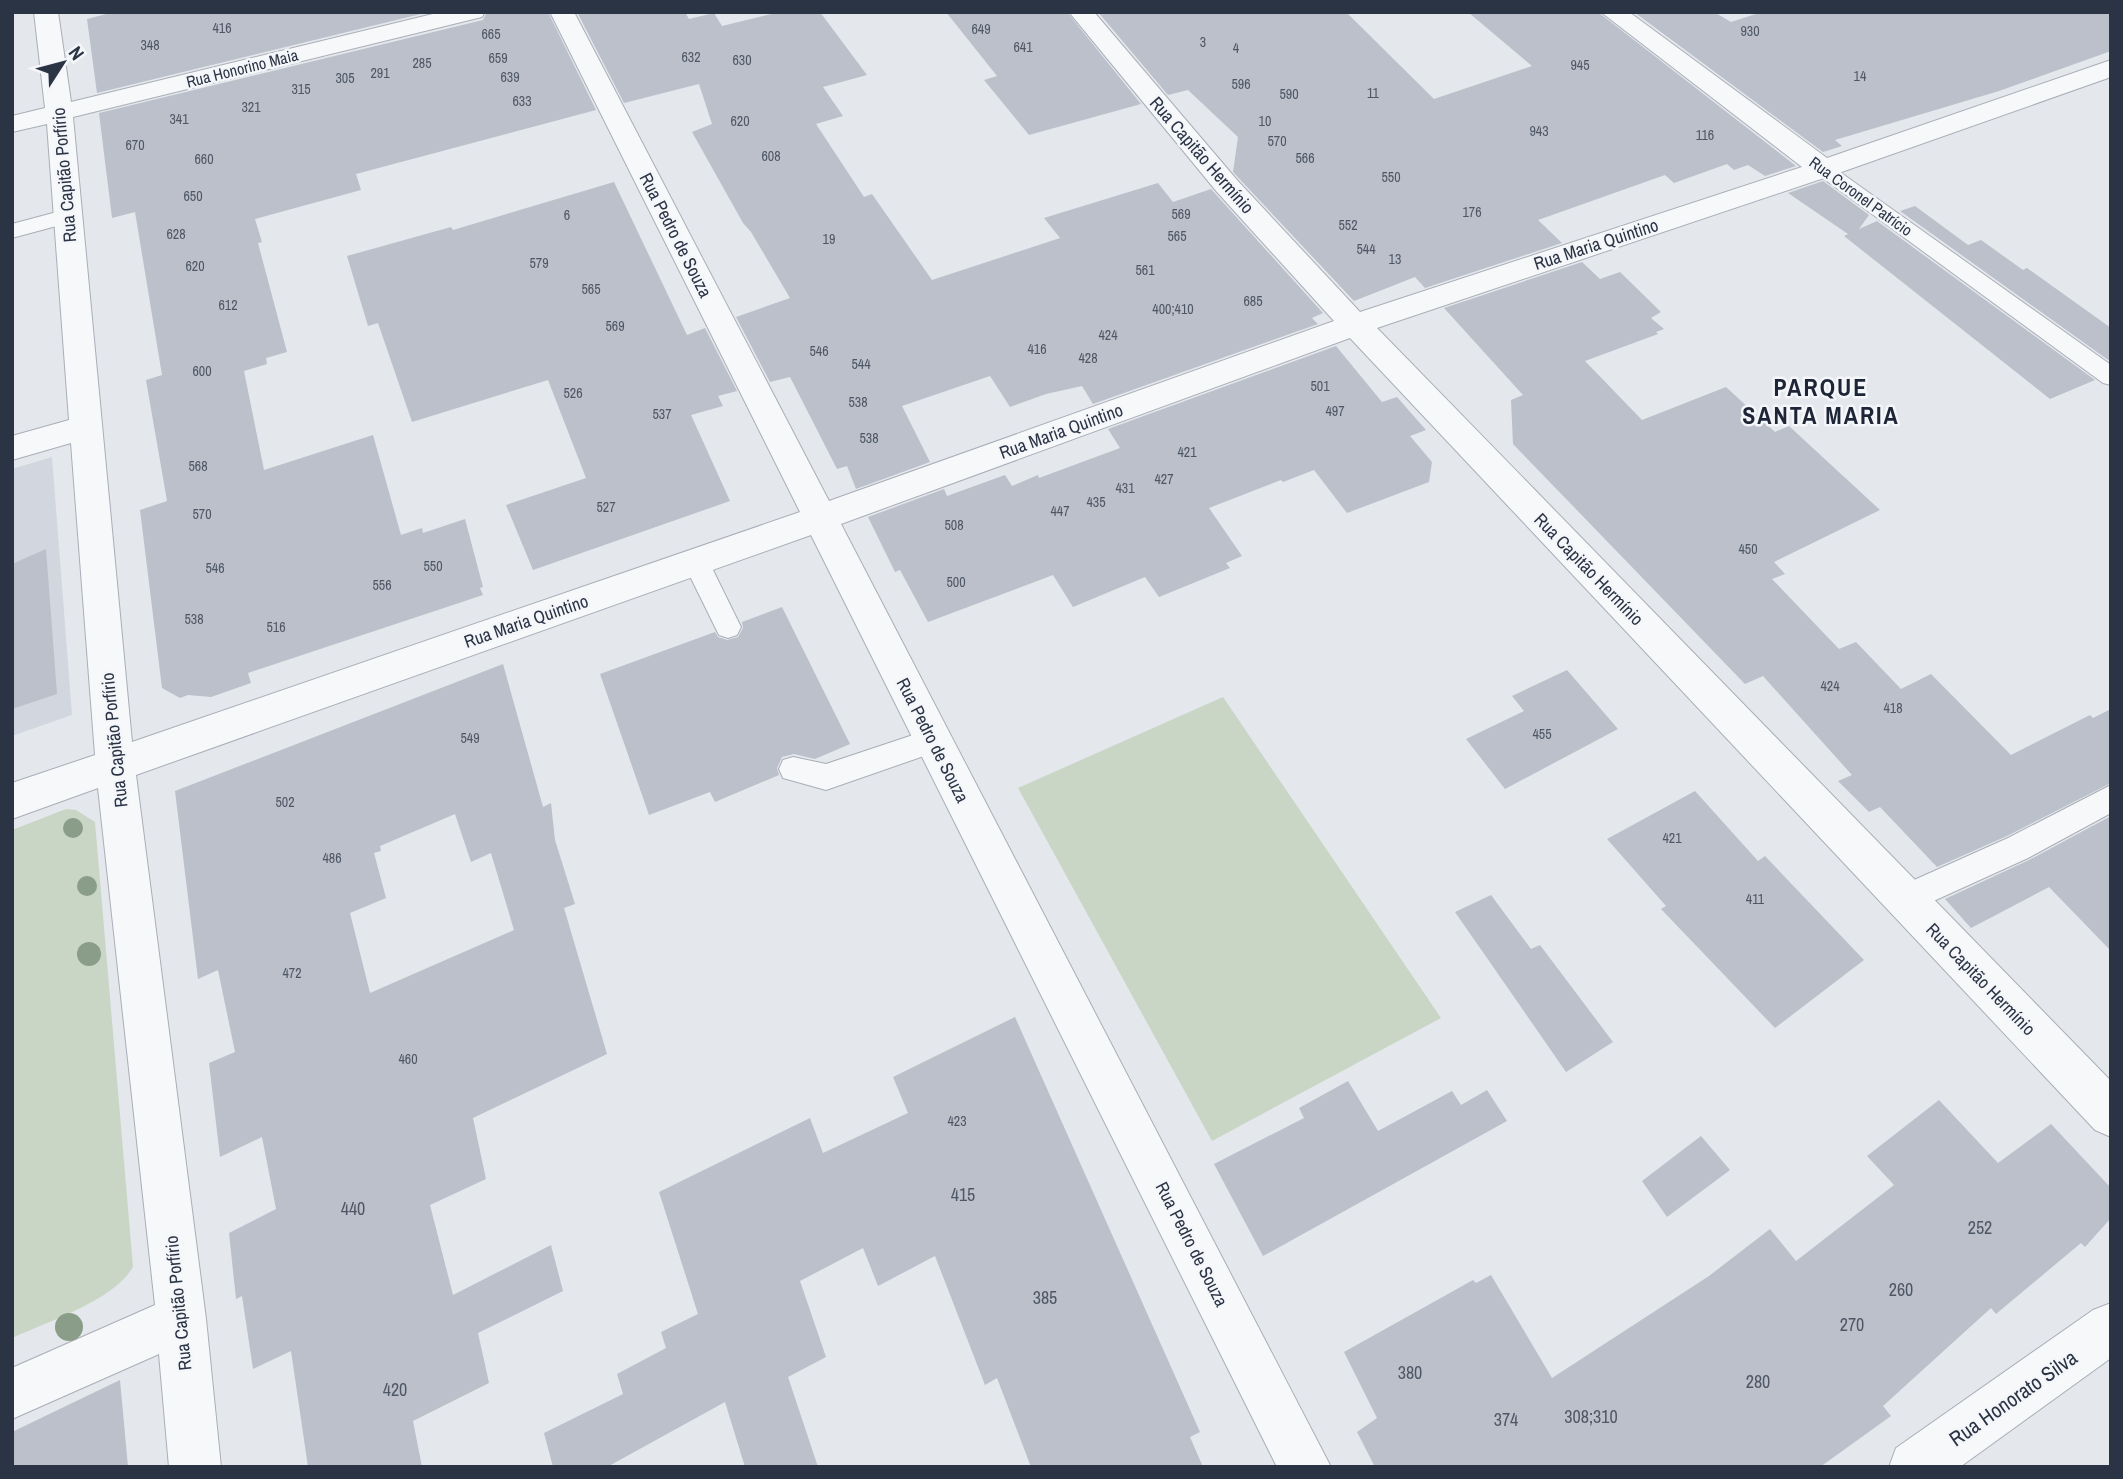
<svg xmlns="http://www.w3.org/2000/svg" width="2123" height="1479" font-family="'Archivo Narrow',sans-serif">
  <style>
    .built { fill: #d2d6de }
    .green { fill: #c9d6c5 }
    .building { fill: #bbc0ca; fill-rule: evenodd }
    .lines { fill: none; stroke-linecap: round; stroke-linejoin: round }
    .service-casing { stroke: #a9aeb7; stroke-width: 2 }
    .minor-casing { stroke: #a9aeb7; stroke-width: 2 }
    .service { fill: #f7f8fa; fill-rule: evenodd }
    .minor { fill: #f7f8fa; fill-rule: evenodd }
    .tree { fill: #899d89 }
    .labels { text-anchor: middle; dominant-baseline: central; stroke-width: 5; stroke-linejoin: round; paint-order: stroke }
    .number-label { font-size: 14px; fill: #4f5766 }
    .far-street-label { font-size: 16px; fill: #2b3445; stroke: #f4f6f9 }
    .street-label { font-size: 18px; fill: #2b3445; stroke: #f4f6f9 }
    .near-number-label { font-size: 18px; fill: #4f5766 }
    .near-street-label { font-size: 21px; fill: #2b3445; stroke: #f4f6f9 }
    .district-label { font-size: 24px; font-weight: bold; letter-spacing: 2px; fill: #1d2536; stroke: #f4f6f9 }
  </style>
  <rect width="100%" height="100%" fill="#e4e7ec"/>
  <polygon class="built" points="52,457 72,715 12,736 12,469"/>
  <g class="green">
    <polygon points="1223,697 1441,1018 1212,1141 1018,788"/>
    <path d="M66,809L76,810L95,822L133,1267C113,1301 47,1322 12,1338V830Z"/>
  </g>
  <g class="building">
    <polygon points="114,12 429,12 97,93 87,19"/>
    <polygon points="487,12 548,12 596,110 356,174 361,190 255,219 262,242 258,243 287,352 266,358 267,364 244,371 264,470 373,435 401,535 422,528 423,533 465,519 483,587 480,588 483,595 248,673 251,683 211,697 188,695 180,698 162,688 140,510 167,501 146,380 162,375 135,212 112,218 99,113 483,20"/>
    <polygon points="577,12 685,12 689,19 714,13 722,26 779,12 820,12 867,75 823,87 843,116 816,124 864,197 872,194 932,280 1060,238 1044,218 1158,183 1173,202 1211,189 1323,313 1312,318 1318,324 1093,404 1082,386 1046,394 1010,407 990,376 902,406 930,462 856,489 847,466 837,469 790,377 770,382 736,317 790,298 751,232 743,223 692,132 712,124 699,84 624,103"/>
    <polygon points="946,12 1067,12 1141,104 1029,135 984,80 997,76"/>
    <polygon points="1098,12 1346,12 1434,99 1532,66 1468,12 1598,12 1796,166 1765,176 1748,165 1734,170 1727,164 1674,183 1665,175 1538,220 1562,243 1425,288 1415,277 1354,301 1233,172 1238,137 1188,90 1168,95"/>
    <polygon points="1634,12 1714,12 1731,22 1762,12 2111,12 2111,51 1999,91 1835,140 1842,146 1823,152"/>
    <polygon points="1823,181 1869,215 1859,229 1877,221 2095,380 2050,399 1844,236 1848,234 1788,193"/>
    <polygon points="614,182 687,335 705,328 737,391 718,396 723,406 691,415 730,501 533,570 506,505 586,478 548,380 412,422 378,323 368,326 347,256 451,227 453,230"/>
    <polygon points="1915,206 1968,245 1981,240 2023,270 2027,268 2111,328 2111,362 1900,211"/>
    <polygon points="1582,262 1600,279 1620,272 1661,312 1651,318 1664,329 1656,332 1658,334 1585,361 1642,420 1726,387 1775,432 1789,426 1880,510 1774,562 1785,574 1772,579 1839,649 1856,642 1901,689 1931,674 2011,755 2090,715 2093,718 2111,709 2111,783 2007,836 1937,867 1880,807 1869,812 1838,781 1852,775 1763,676 1745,684 1513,444 1511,400 1523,395 1444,308"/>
    <polygon points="1336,346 1382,402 1397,397 1426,430 1410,436 1432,462 1429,482 1347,513 1314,470 1283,482 1281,480 1209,508 1242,556 1226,563 1230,568 1159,597 1145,577 1073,607 1053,575 928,622 900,570 895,572 868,517 944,489 947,496 1005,475 1012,486 1038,475 1039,478 1120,448 1108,429"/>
    <polygon points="46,549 57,694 12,709 12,564"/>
    <polygon points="782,607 850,744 815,759 794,754 782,757 777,768 779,775 715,802 710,792 649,815 600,674 715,632 718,637 727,640 738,637 743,628 742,622"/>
    <path d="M503,664L543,807L551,803L555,840L575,904L564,908L607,1054L473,1118L486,1179L430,1205L453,1295L551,1245L563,1291L478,1333L489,1383L413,1421L422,1467H308L291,1351L253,1369L242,1296L236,1299L229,1233L276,1209L262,1137L220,1157L209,1063L235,1052L218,970L198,979L175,791ZM455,814L471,862L491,853L514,930L370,993L350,913L386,898L374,853L381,851L380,846Z"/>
    <polygon points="1567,670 1618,729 1505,789 1466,739 1524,711 1512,696"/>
    <polygon points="1695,791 1758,861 1765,856 1864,960 1775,1028 1661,909 1666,906 1607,839"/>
    <polygon points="2111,816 2111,951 2049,887 1971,928 1945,899 2029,860"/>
    <polygon points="1491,895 1531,949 1540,945 1613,1042 1566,1072 1455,912"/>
    <polygon points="1015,1017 1200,1432 1190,1437 1203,1467 1031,1467 997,1378 985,1385 935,1256 878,1286 863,1248 800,1281 826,1357 788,1377 818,1467 745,1467 725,1402 607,1467 553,1467 544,1433 623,1394 617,1374 666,1348 661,1332 698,1314 659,1192 810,1118 823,1153 908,1113 893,1077"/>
    <polygon points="1348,1081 1378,1131 1452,1091 1461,1105 1487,1090 1507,1121 1263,1256 1214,1164 1304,1118 1299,1108"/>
    <polygon points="1939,1100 1998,1163 2051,1124 2111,1188 2111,1218 2085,1247 2081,1243 1996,1314 1991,1308 1883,1406 1891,1416 1820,1467 1375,1467 1357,1432 1377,1418 1344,1352 1473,1280 1476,1283 1491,1275 1552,1378 1709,1276 1770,1229 1796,1261 1894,1185 1867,1156"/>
    <polygon points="1701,1136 1730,1170 1667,1217 1642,1181"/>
    <polygon points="120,1380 128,1467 12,1467 12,1432"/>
  </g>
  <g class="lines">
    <g class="service-casing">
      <g id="service">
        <polygon points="1823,163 1830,165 2111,365 2111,385 2103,383 1816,173 1813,169 1816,165"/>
        <polygon points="68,209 75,211 78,216 75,221 12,238 12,224"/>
        <polygon points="696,552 705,555 709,562 741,627 737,635 728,638 719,635 715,627 683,562 687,555"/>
        <polygon points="934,728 944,731 948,740 944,749 826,790 783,778 779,769 783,760 793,757 826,764"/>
        <polygon points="2111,785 2111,813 2028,858 1916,909 1905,913 1894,909 1890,899 1894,889 2008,838"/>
      </g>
    </g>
    <g class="minor-casing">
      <g id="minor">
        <polygon points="34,12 58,12 71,102 441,12 485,12 482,17 73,117 132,742 800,512 550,12 574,12 829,501 1334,321 1217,192 1069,12 1094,12 1237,180 1360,312 1802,167 1601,12 1629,12 1827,158 2111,60 2111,77 1833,175 1377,328 2111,1081 2111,1137 2095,1130 1350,338 841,524 1331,1467 1277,1467 811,535 136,775 206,1319 221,1467 169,1467 159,1354 12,1419 12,1368 155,1305 98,788 12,819 12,783 95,755 71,443 12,460 12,436 69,420 47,124 12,132 12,116 45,108"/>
        <polygon points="2111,1303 2111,1358 1960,1467 1889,1467 1896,1448 2093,1310"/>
      </g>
    </g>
    <use href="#service" class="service"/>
    <use href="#minor" class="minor"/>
  </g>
  <g class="tree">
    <circle cx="73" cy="828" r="10"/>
    <circle cx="87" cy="886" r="10"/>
    <circle cx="89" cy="954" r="12"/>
    <circle cx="69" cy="1327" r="14"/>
  </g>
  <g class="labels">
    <g class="number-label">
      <text x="222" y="28">416</text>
      <text x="981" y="29">649</text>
      <text x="1750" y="31">930</text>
      <text x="491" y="34">665</text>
      <text x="1203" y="42">3</text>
      <text x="150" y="45">348</text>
      <text x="1023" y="47">641</text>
      <text x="1236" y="48">4</text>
      <text x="691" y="57">632</text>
      <text x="498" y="58">659</text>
      <text x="742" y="60">630</text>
      <text x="422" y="63">285</text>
      <text x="1580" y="65">945</text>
      <text x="380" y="73">291</text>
      <text x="1860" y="76">14</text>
      <text x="510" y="77">639</text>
      <text x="345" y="78">305</text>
      <text x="1241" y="84">596</text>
      <text x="301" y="89">315</text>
      <text x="1373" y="93">11</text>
      <text x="1289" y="94">590</text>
      <text x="522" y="101">633</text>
      <text x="251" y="107">321</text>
      <text x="179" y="119">341</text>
      <text x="740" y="121">620</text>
      <text x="1265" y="121">10</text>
      <text x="1539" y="131">943</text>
      <text x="1705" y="135">116</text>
      <text x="1277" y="141">570</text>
      <text x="135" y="145">670</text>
      <text x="771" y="156">608</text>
      <text x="1305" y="158">566</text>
      <text x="204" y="159">660</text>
      <text x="1391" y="177">550</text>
      <text x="193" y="196">650</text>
      <text x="1472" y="212">176</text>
      <text x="1181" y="214">569</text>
      <text x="567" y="215">6</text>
      <text x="1348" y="225">552</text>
      <text x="176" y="234">628</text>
      <text x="1177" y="236">565</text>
      <text x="829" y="239">19</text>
      <text x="1366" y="249">544</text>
      <text x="1395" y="259">13</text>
      <text x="539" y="263">579</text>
      <text x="195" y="266">620</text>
      <text x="1145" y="270">561</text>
      <text x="591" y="289">565</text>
      <text x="1253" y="301">685</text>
      <text x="228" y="305">612</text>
      <text x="1173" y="309">400;410</text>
      <text x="615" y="326">569</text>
      <text x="1108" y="335">424</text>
      <text x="1037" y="349">416</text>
      <text x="819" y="351">546</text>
      <text x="1088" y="358">428</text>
      <text x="861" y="364">544</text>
      <text x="202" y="371">600</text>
      <text x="1320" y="386">501</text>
      <text x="573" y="393">526</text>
      <text x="858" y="402">538</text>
      <text x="1335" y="411">497</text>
      <text x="662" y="414">537</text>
      <text x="869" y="438">538</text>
      <text x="1187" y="452">421</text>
      <text x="198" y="466">568</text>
      <text x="1164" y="479">427</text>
      <text x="1125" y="488">431</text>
      <text x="1096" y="502">435</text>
      <text x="606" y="507">527</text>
      <text x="1060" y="511">447</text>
      <text x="202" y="514">570</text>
      <text x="954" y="525">508</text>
      <text x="1748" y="549">450</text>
      <text x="433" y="566">550</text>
      <text x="215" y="568">546</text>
      <text x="956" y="582">500</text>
      <text x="382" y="585">556</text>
      <text x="194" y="619">538</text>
      <text x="276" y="627">516</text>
      <text x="1830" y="686">424</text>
      <text x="1893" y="708">418</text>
      <text x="1542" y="734">455</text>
      <text x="470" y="738">549</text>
      <text x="285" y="802">502</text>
      <text x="1672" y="838">421</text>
      <text x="332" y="858">486</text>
      <text x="1755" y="899">411</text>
      <text x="292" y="973">472</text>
      <text x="408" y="1059">460</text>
      <text x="957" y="1121">423</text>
    </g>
    <g class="far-street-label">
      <text transform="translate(242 68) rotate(-14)">Rua Honorino Maia</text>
      <text transform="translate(1861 196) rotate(36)">Rua Coronel Patrício</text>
    </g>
    <g class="street-label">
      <text transform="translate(1202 155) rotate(49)">Rua Capitão Hermínio</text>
      <text transform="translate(64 175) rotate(-95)">Rua Capitão Porfírio</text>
      <text transform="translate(676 235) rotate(63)">Rua Pedro de Souza</text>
      <text transform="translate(1596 244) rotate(-18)">Rua Maria Quintino</text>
      <text transform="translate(1061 431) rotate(-20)">Rua Maria Quintino</text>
      <text transform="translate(1589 569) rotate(46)">Rua Capitão Hermínio</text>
      <text transform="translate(526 621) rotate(-19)">Rua Maria Quintino</text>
      <text transform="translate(114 740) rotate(-96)">Rua Capitão Porfírio</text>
      <text transform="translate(933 740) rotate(63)">Rua Pedro de Souza</text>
      <text transform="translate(1981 979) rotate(46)">Rua Capitão Hermínio</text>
      <text transform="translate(1192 1244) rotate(63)">Rua Pedro de Souza</text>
      <text transform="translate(178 1303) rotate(-96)">Rua Capitão Porfírio</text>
    </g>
    <g class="near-number-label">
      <text x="963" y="1194">415</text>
      <text x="353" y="1208">440</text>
      <text x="1980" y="1227">252</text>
      <text x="1901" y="1289">260</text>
      <text x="1045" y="1297">385</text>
      <text x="1852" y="1324">270</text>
      <text x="1410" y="1372">380</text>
      <text x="1758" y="1381">280</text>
      <text x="395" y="1389">420</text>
      <text x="1591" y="1416">308;310</text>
      <text x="1506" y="1419">374</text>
    </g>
    <g class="near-street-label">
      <text transform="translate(2013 1398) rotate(-35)">Rua Honorato Silva</text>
    </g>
    <g class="district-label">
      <text x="1821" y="387">PARQUE<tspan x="1821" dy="28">SANTA MARIA</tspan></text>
    </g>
  </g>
  <rect width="2123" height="1479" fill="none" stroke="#2b3445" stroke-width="28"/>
  <g transform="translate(63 63) rotate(54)" stroke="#f4f6f9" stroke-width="5" paint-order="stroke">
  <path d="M0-5L12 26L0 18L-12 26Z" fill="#2b3445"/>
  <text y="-10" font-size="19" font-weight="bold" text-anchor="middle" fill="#2b3445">N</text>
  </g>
</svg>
